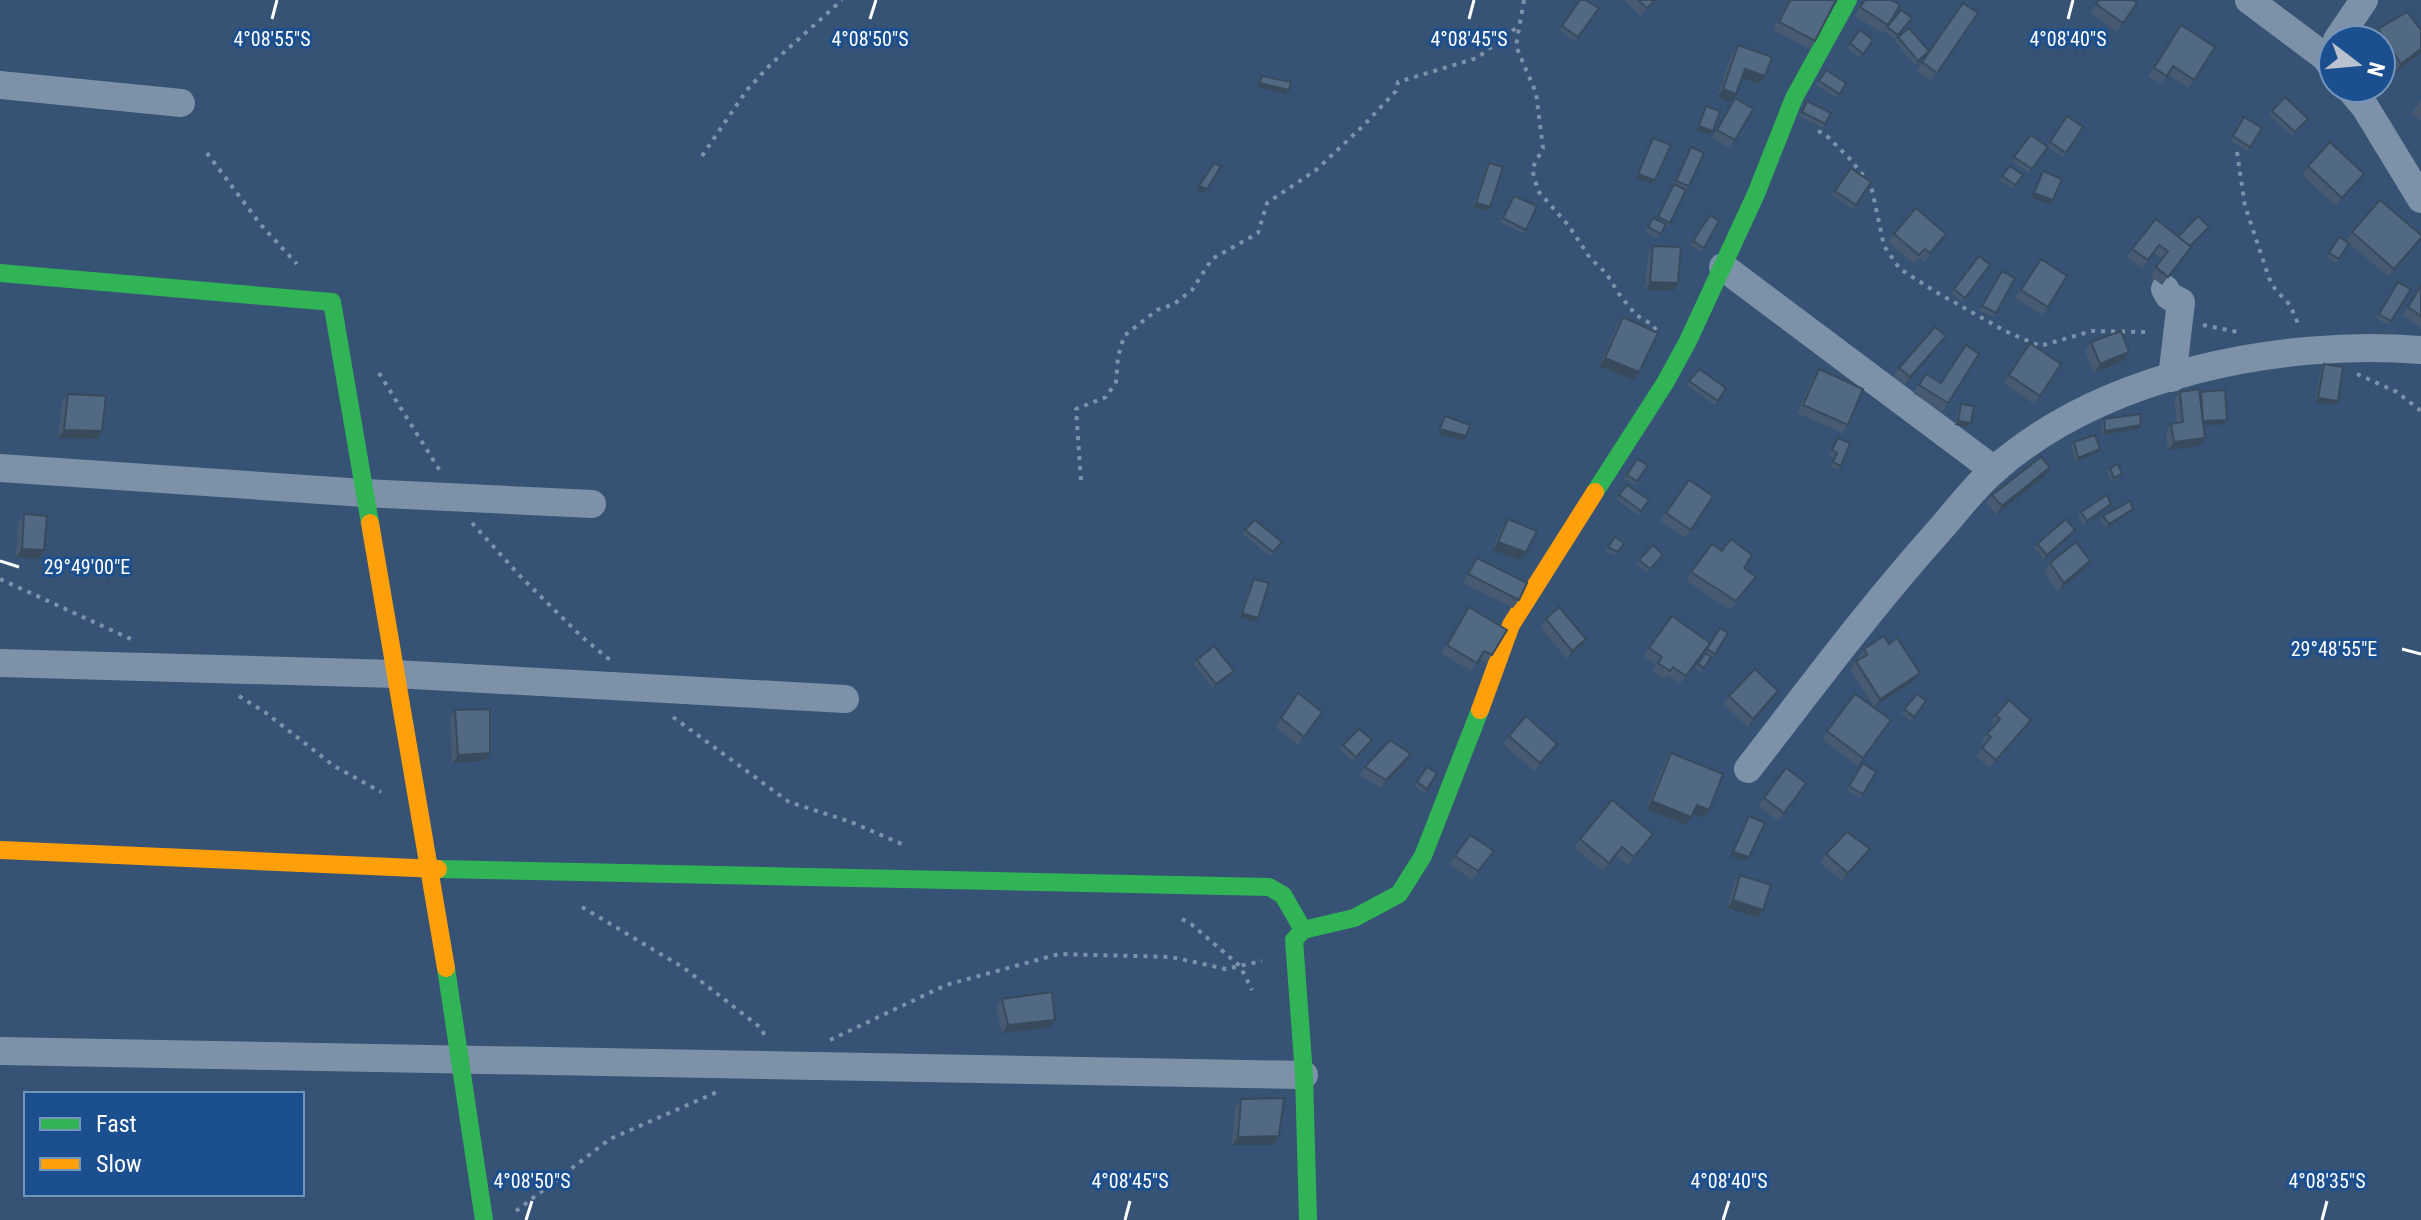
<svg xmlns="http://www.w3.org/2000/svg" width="2421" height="1220" font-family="'Roboto Condensed',sans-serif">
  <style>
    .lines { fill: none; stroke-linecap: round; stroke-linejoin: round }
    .path { stroke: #7d92a8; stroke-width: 4; stroke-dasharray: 4 6; stroke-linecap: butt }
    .street { stroke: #7d92a8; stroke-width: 28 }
    .fast { stroke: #30b455; stroke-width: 18 }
    .slow { stroke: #ff9f0a; stroke-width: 18 }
    .wall { fill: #475a72 }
    .shaded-wall { fill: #394a5c }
    .building { fill: #526984; stroke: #394a5c; stroke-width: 2 }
    .ticks { fill: none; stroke: #fff; stroke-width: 3 }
    .ticks-label { font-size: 20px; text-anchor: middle; fill: #fff; stroke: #1b4f8f; stroke-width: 6; stroke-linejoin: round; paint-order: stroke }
  </style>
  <rect width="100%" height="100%" fill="#365274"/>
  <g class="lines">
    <g class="path">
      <polyline points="1524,0 1516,46 1536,93 1543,148 1532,169 1538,191 1569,226 1590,258 1606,273 1619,294 1636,315 1653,325 1657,332"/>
      <polyline points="1818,131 1826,135 1849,158 1871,185 1884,246 1900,269 1936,292 2005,331 2040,346 2092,331 2150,332"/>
      <polyline points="2237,152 2245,206 2269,278 2275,289 2290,305 2299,326"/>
      <polyline points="207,153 261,225 297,264"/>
      <polyline points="702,156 747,90 771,64 842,0"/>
      <polyline points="2203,325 2238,332"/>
      <polyline points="379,373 440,471"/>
      <polyline points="2357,374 2397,392 2421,411"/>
      <polyline points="1081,480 1076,409 1106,397 1116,382 1118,357 1124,336 1157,310 1174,304 1192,290 1212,259 1258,233 1267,203 1316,170 1364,125 1396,91 1398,82 1477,58 1520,25"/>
      <polyline points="472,523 522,578 582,637 610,660"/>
      <polyline points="0,579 133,640"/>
      <polyline points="239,696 266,713 334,766 381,792"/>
      <polyline points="673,717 789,802 851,822 904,845"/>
      <polyline points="582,907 684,968 761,1028 766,1038"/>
      <polyline points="1182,919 1191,924 1240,966 1252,990"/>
      <polyline points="830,1040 946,985 1059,954 1171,957 1226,969 1262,961"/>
      <polyline points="516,1211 610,1139 717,1092"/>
    </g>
    <g class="street">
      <polyline points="2249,0 2325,57 2333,68"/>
      <polyline points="2337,40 2364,0"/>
      <polyline points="0,85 181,103"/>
      <polyline points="2349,88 2365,107 2421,199"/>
      <polyline points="1723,267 1994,470"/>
      <polyline points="2165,289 2169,296 2181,302 2172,378"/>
      <polyline points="0,468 364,493 592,504"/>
      <polyline points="0,663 395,674 845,699"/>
      <path d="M1748,769C1810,689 1870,608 1937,533C1956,512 1973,488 1994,470C2103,374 2280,339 2421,350"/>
      <polyline points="0,1051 1304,1075"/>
    </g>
    <g class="fast">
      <polyline points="0,273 332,302 370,523"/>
      <polyline points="1595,492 1665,383 1688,341 1756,194 1794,98 1848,0"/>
      <polyline points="438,869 1269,887 1283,895 1303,930"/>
      <polyline points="446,968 484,1220"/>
      <polyline points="1308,1220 1304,1075 1294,940 1303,930 1354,918 1399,894 1423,856 1480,710"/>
    </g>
    <g class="slow">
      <polyline points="370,523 446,968"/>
      <polyline points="1480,710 1511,625 1595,492"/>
      <polyline points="0,850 438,869"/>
    </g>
  </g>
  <g class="wall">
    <polygon points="1580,0 1599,8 1575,41 1559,30"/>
    <polygon points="1624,0 1656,0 1641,16"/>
    <polygon points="1788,0 1836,0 1815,41 1809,49 1773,30"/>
    <polygon points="1864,0 1900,5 1882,33 1855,16"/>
    <polygon points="2099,0 2137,3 2117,32 2090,12"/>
    <polygon points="1963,3 1978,13 1931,81 1916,71"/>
    <polygon points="1901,10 1912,18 1895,39 1884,31"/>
    <polygon points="2378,29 2421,53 2396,72 2381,51 2381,40 2374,40 2372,37"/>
    <polygon points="1860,30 1873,40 1860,58 1847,48"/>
    <polygon points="2175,33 2194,80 2188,88 2168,75 2161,84 2148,76"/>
    <polygon points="1898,37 1926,55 1915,65 1895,42"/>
    <polygon points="1738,45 1759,84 1742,78 1736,94 1730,102 1717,97 1732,53"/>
    <polygon points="1826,70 1846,83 1837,98 1816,85"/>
    <polygon points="1735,98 1735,140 1729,148 1712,138"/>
    <polygon points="2421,100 2421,121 2411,114"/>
    <polygon points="1807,101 1825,124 1822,128 1799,116"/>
    <polygon points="2272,111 2305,123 2292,136 2269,115"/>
    <polygon points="2067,116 2083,127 2063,157 2047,147"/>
    <polygon points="2244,117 2262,128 2247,151 2230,140"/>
    <polygon points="2031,135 2048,147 2029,173 2012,161"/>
    <polygon points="1691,147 1689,186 1670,223 1667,227 1665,226 1658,238 1645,232 1653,218 1656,219"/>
    <polygon points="1489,163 1487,211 1473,207 1486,167"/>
    <polygon points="2308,166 2358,182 2336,206 2302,175"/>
    <polygon points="1851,168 1871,182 1853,209 1832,195"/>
    <polygon points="2002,176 2021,179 2012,189 1999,180"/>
    <polygon points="1514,196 1526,230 1524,234 1500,222"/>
    <polygon points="1710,215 1704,248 1701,252 1690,245"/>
    <polygon points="2209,227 2191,247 2162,285 2150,276 2162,259 2154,253 2142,269 2127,257 2132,249 2178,237"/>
    <polygon points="2352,232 2417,244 2389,277 2346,241"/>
    <polygon points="1894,234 1946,234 1924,262 1919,258 1914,264 1888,242"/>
    <polygon points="2339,237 2349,243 2336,263 2327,257"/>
    <polygon points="1653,246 1673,291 1645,290 1648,255"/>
    <polygon points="1979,256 1990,265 1962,302 1951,293"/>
    <polygon points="2041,259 2048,307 2042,315 2015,298"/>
    <polygon points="1999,275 1996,313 1993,317 1979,310"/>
    <polygon points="2398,282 2391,321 2388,325 2376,318"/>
    <polygon points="2421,285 2421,328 2402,315"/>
    <polygon points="1623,317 1634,380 1599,366 1617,325"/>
    <polygon points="2091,342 2123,361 2094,373 2085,351"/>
    <polygon points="2030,343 2061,364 2034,404 2003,383"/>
    <polygon points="1940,344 1905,385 1893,376 1899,368"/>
    <polygon points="2324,364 2336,405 2315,402 2321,368"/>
    <polygon points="1699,369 1726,388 1715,405 1686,385"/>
    <polygon points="1819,369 1848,425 1842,433 1797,413 1813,377"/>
    <polygon points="1926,374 1948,403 1942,412 1913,393"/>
    <polygon points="2180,392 2200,394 2201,392 2224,424 2203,425 2199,446 2168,450 2166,432 2171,424 2177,423 2174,400"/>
    <polygon points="68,394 102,431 97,439 58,438 62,402"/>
    <polygon points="1961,404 1971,423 1968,427 1955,425 1958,408"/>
    <polygon points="2104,419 2139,429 2102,435 2101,423"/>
    <polygon points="1838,438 1841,466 1838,470 1830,466 1834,457 1829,455"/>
    <polygon points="2074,442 2100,449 2097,453 2076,462 2071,446"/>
    <polygon points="1637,459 1648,465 1635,485 1624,479"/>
    <polygon points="2050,467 2045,476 1996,515 1986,503 1992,495"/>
    <polygon points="2110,468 2119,478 2111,482 2107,472"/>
    <polygon points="1689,480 1713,496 1685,538 1660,521"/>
    <polygon points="1627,485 1649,500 1638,515 1616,499"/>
    <polygon points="2111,504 2108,508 2084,525 2078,516 2081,512"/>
    <polygon points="2130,513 2106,528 2100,520 2103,516"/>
    <polygon points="24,514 44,550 38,559 16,557 18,522"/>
    <polygon points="1508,519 1520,560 1492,550 1502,527"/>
    <polygon points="1245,530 1279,546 1270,556 1243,534"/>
    <polygon points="2072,535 2044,560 2034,548 2037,544"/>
    <polygon points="1615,537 1618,552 1615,556 1605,551"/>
    <polygon points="1712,544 1756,577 1730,610 1686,580"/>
    <polygon points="1663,555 1647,573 1636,564 1639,560"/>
    <polygon points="1477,558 1519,600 1513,608 1463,583"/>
    <polygon points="2050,563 2084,570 2058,592 2044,572"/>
    <polygon points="1254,579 1255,622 1239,617 1251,583"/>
    <polygon points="1469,607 1492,655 1486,663 1479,659 1471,671 1441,653"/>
    <polygon points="1672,616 1710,643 1680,684 1667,675 1664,679 1652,671 1656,665 1643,656"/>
    <polygon points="1546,619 1580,647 1567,659 1540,627"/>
    <polygon points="1720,628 1728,633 1712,659 1710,657 1701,672 1695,668"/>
    <polygon points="1864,649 1914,681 1874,707 1850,670 1856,661 1859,659 1858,658"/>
    <polygon points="1197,660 1231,675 1213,688 1194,664"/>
    <polygon points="1778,691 1748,727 1723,704 1729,696"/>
    <polygon points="1298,693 1322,712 1298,745 1275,727"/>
    <polygon points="1855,694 1891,720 1857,766 1822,739"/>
    <polygon points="1917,694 1926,701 1911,721 1901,713"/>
    <polygon points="455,710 490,753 484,761 452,763 450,718"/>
    <polygon points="1996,715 2025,728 1990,768 1976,756 1985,745 1981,742 1993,726 1990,724"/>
    <polygon points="1509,736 1551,752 1534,771 1503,744"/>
    <polygon points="1369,744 1353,761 1340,750 1343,745"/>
    <polygon points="1671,753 1709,810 1703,818 1693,814 1686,825 1646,809 1665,761"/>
    <polygon points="1411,754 1406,762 1381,788 1359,775 1365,767"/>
    <polygon points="1863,763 1876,772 1860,798 1846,790"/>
    <polygon points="1427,767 1427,789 1424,793 1414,786"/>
    <polygon points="1786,768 1806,783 1778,821 1758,806"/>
    <polygon points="1653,834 1628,865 1616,856 1603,871 1574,848 1580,839"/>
    <polygon points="1470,835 1494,851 1472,880 1449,864"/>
    <polygon points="1826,854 1864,858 1842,881 1820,863"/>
    <polygon points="1740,875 1757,918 1727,908 1734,883"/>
    <polygon points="1002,999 1055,1020 1049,1028 1002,1033 996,1007"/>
    <polygon points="1241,1099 1274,1145 1232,1145 1235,1107"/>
  </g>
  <g class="shaded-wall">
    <polygon points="2421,49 2421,53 2396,72 2401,64"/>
    <polygon points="1745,69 1765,76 1759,84 1739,77"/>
    <polygon points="1260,83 1289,90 1286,94 1257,87"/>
    <polygon points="1723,89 1736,94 1730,102 1717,97"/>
    <polygon points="1699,126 1713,131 1710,135 1696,130"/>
    <polygon points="1638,174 1655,180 1652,184 1635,178"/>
    <polygon points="2364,174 2358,182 2336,206 2342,198"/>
    <polygon points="1199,186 1207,189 1204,193 1196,190"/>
    <polygon points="2034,193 2053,200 2050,205 2031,197"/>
    <polygon points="1476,203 1490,207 1487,211 1473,207"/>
    <polygon points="2421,238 2417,244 2389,277 2394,269"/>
    <polygon points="1650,282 1678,283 1673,291 1645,290"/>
    <polygon points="1946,336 1940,344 1905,385 1910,377"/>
    <polygon points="2129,352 2123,361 2094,373 2100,364"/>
    <polygon points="1605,358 1639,372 1634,380 1599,366"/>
    <polygon points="2318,398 2338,401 2336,405 2315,402"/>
    <polygon points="2227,420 2224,424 2200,426 2203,421"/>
    <polygon points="1958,421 1971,423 1968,427 1955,425"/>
    <polygon points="2141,425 2139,429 2102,435 2105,431"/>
    <polygon points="1440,429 1466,436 1463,441 1437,433"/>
    <polygon points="64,430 102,431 97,439 58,438"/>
    <polygon points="2205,438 2199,446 2168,450 2174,442"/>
    <polygon points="2100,449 2097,453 2076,462 2078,458"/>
    <polygon points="2050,467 2045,476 1996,515 2002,506"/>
    <polygon points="2111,504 2108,508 2084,525 2087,521"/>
    <polygon points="2133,509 2130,513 2106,528 2109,524"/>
    <polygon points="2075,530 2072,535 2044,560 2047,555"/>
    <polygon points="1498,542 1526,552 1520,560 1492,550"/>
    <polygon points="22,549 44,550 38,559 16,557"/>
    <polygon points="2090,561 2084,570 2058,592 2064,583"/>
    <polygon points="1242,613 1258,618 1255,622 1239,617"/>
    <polygon points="1586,639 1580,647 1567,659 1572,651"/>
    <polygon points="1234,671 1231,675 1213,688 1216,684"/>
    <polygon points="1920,673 1914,681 1874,707 1880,699"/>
    <polygon points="1778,691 1773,699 1748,727 1753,719"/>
    <polygon points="2031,720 2025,728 1990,768 1996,760"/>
    <polygon points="490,753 484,761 452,763 458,755"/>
    <polygon points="1411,754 1406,762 1381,788 1386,780"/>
    <polygon points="1652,801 1691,817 1686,825 1646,809"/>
    <polygon points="1697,805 1709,810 1703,818 1691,813"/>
    <polygon points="1870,849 1864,858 1842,881 1848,873"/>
    <polygon points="1733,852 1749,857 1746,861 1730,856"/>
    <polygon points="1733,900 1763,910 1757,918 1727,908"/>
    <polygon points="1055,1020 1049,1028 1002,1033 1008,1025"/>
    <polygon points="1279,1136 1274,1145 1232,1145 1238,1137"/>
  </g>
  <g class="building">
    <polygon points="1580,0 1585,0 1599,8 1578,37 1562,26"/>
    <polygon points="1638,0 1655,0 1647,8"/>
    <polygon points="1790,0 1836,0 1815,41 1779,22"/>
    <polygon points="1865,0 1891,0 1900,5 1888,25 1860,7"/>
    <polygon points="2099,0 2133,0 2137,3 2123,23 2096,4"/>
    <polygon points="1963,3 1978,13 1937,73 1922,62"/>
    <polygon points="1901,10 1912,18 1898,35 1887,27"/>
    <polygon points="2407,12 2421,30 2421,49 2401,64 2378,29"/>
    <polygon points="2181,25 2215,47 2194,80 2173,66 2167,76 2154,68"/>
    <polygon points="1909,28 1929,51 1918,61 1898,37"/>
    <polygon points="1860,30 1873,40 1863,54 1850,43"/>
    <polygon points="1738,45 1772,57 1765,76 1745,69 1736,94 1723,89"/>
    <polygon points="1826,70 1846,83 1840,94 1819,81"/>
    <polygon points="1262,76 1291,82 1289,90 1260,83"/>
    <polygon points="2285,97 2308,119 2295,132 2272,111"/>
    <polygon points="1735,98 1753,109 1735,140 1717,130"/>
    <polygon points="1807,101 1831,113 1825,124 1802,112"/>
    <polygon points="1706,106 1720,111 1713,131 1699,126"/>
    <polygon points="2067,116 2083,127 2066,153 2050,142"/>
    <polygon points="2244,117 2262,128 2250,147 2233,136"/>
    <polygon points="2031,135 2048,147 2032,169 2014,157"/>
    <polygon points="1653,138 1671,145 1655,180 1638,174"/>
    <polygon points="2330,142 2364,174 2342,198 2308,166"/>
    <polygon points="1691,147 1704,153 1689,186 1676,181"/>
    <polygon points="1214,163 1221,166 1207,189 1199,186"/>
    <polygon points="1489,163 1503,167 1490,207 1476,203"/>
    <polygon points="2010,166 2023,175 2015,185 2002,176"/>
    <polygon points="1851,168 1871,182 1856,205 1835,191"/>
    <polygon points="2043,171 2062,179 2053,200 2034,193"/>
    <polygon points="1674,184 1686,190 1670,223 1658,217"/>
    <polygon points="1514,196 1537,206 1526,230 1503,218"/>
    <polygon points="2380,200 2421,235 2421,238 2394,269 2352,232"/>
    <polygon points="1916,208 1946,234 1930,253 1925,249 1919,255 1894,234"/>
    <polygon points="1710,215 1719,221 1704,248 1693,241"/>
    <polygon points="2198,216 2209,227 2190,246 2178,237"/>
    <polygon points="1653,218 1666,224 1661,234 1648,227"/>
    <polygon points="2156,219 2191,247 2168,277 2156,267 2168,251 2159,245 2148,260 2132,249"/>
    <polygon points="2339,237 2349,243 2339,259 2329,253"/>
    <polygon points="1653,246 1681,247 1678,283 1650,282"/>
    <polygon points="1979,256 1990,265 1965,298 1954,289"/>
    <polygon points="2041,259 2067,276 2048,307 2021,290"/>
    <polygon points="2002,271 2015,278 1996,313 1982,306"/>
    <polygon points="2398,282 2411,289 2391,321 2379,314"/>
    <polygon points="2421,286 2421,316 2408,307"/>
    <polygon points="1623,317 1658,333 1639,372 1605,358"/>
    <polygon points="1935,327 1946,336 1910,377 1899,368"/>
    <polygon points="2121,331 2129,352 2100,364 2091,342"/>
    <polygon points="2030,343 2061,364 2040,396 2009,375"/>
    <polygon points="1966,345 1979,354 1948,403 1919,385 1926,374 1941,383"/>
    <polygon points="2324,364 2343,367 2338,401 2318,398"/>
    <polygon points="1699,369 1726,388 1718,401 1689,381"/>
    <polygon points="1819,369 1863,389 1848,425 1803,405"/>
    <polygon points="2199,389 2205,438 2174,442 2171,424 2183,422 2180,392"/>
    <polygon points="2225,390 2227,420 2203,421 2201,392"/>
    <polygon points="68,394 106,396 102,431 64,430"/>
    <polygon points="1961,404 1974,406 1971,423 1958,421"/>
    <polygon points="2140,414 2141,425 2105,431 2104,419"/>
    <polygon points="1445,416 1470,425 1466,436 1440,429"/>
    <polygon points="2095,435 2100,449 2078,458 2074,442"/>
    <polygon points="1838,438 1850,443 1841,466 1833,462 1837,453 1832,450"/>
    <polygon points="2041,457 2050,467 2002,506 1992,495"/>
    <polygon points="1637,459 1648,465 1637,481 1627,475"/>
    <polygon points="2118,464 2122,474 2114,478 2110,468"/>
    <polygon points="1689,480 1713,496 1691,530 1666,513"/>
    <polygon points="1627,485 1649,500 1641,511 1619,495"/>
    <polygon points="2107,495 2111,504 2087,521 2081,512"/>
    <polygon points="2130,501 2133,509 2109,524 2103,516"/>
    <polygon points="24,514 47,516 44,550 22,549"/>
    <polygon points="1508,519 1537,531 1526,552 1498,542"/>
    <polygon points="2066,519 2075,530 2047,555 2037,544"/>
    <polygon points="1255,520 1282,542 1273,552 1245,530"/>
    <polygon points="1615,537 1624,543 1618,552 1608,547"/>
    <polygon points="1731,539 1752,555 1744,568 1756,577 1736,601 1691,572 1712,544 1722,551"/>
    <polygon points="2076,542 2090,561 2064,583 2050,563"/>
    <polygon points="1653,545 1663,555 1650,569 1639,560"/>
    <polygon points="1477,558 1527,583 1519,600 1468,574"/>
    <polygon points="1254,579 1269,583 1258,618 1242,613"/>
    <polygon points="1469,607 1507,630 1492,655 1484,651 1477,663 1447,645"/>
    <polygon points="1559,607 1586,639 1572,651 1546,619"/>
    <polygon points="1672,616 1710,643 1686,676 1673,667 1670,671 1658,663 1662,657 1649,648"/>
    <polygon points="1720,628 1728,633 1715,654 1707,649"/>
    <polygon points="1884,636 1889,644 1897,638 1920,673 1880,699 1856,661 1867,655 1864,649"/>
    <polygon points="1214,646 1234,671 1216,684 1197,660"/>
    <polygon points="1705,653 1711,657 1704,668 1698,664"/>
    <polygon points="1755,669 1778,691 1753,719 1729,696"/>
    <polygon points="1298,693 1322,712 1304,737 1281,718"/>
    <polygon points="1855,694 1891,720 1863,758 1827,731"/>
    <polygon points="1917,694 1926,701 1914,717 1904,709"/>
    <polygon points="2009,700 2031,720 1996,760 1982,748 1991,737 1987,734 2000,719 1996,715"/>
    <polygon points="490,709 490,753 458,755 455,710"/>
    <polygon points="1526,716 1557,744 1540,763 1509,736"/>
    <polygon points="1359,729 1372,740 1356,757 1343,745"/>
    <polygon points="1390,740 1411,754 1386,780 1365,767"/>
    <polygon points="1671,753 1723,774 1709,810 1697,805 1691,817 1652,801"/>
    <polygon points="1863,763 1876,772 1863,794 1849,786"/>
    <polygon points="1427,767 1437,773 1427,789 1417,782"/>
    <polygon points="1786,768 1806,783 1784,813 1764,798"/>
    <polygon points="1612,800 1653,834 1634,857 1622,847 1609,863 1580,839"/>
    <polygon points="1749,816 1765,823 1749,857 1733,852"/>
    <polygon points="1847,832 1870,849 1848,873 1826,854"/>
    <polygon points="1470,835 1494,851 1478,871 1455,856"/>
    <polygon points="1740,875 1771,885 1763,910 1733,900"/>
    <polygon points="1052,992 1055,1020 1008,1025 1002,999"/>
    <polygon points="1284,1098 1279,1136 1238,1137 1241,1099"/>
  </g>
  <path class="ticks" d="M272,19L277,0M870,19L876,0M1469,19L1474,0M2068,19L2073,0M0,561L19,567M2402,649L2421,654M526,1220L532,1201M1125,1220L1130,1201M1723,1220L1729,1201M2322,1220L2327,1201"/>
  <g class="ticks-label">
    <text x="272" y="46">4°08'55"S</text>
    <text x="870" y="46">4°08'50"S</text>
    <text x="1469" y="46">4°08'45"S</text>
    <text x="2068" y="46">4°08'40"S</text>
    <text x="87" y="574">29°49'00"E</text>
    <text x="2334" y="656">29°48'55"E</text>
    <text x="532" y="1188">4°08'50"S</text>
    <text x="1130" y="1188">4°08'45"S</text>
    <text x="1729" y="1188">4°08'40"S</text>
    <text x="2327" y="1188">4°08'35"S</text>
  </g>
  <rect x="24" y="1092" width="280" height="104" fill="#1b4f8f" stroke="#7695bc" stroke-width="2"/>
  <rect x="40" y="1118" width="40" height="12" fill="#30b455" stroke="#7695bc" stroke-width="2"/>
  <text x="96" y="1132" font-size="24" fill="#ffffff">Fast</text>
  <rect x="40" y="1158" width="40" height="12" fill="#ff9f0a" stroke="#7695bc" stroke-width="2"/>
  <text x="96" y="1172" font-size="24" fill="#ffffff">Slow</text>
  <g transform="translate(2357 64) rotate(106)"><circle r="38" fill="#1b4f8f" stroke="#7695bc" stroke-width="2"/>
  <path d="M0-6L14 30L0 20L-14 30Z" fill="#b9c2ce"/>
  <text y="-12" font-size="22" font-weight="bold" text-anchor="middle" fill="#ffffff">N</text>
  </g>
</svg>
